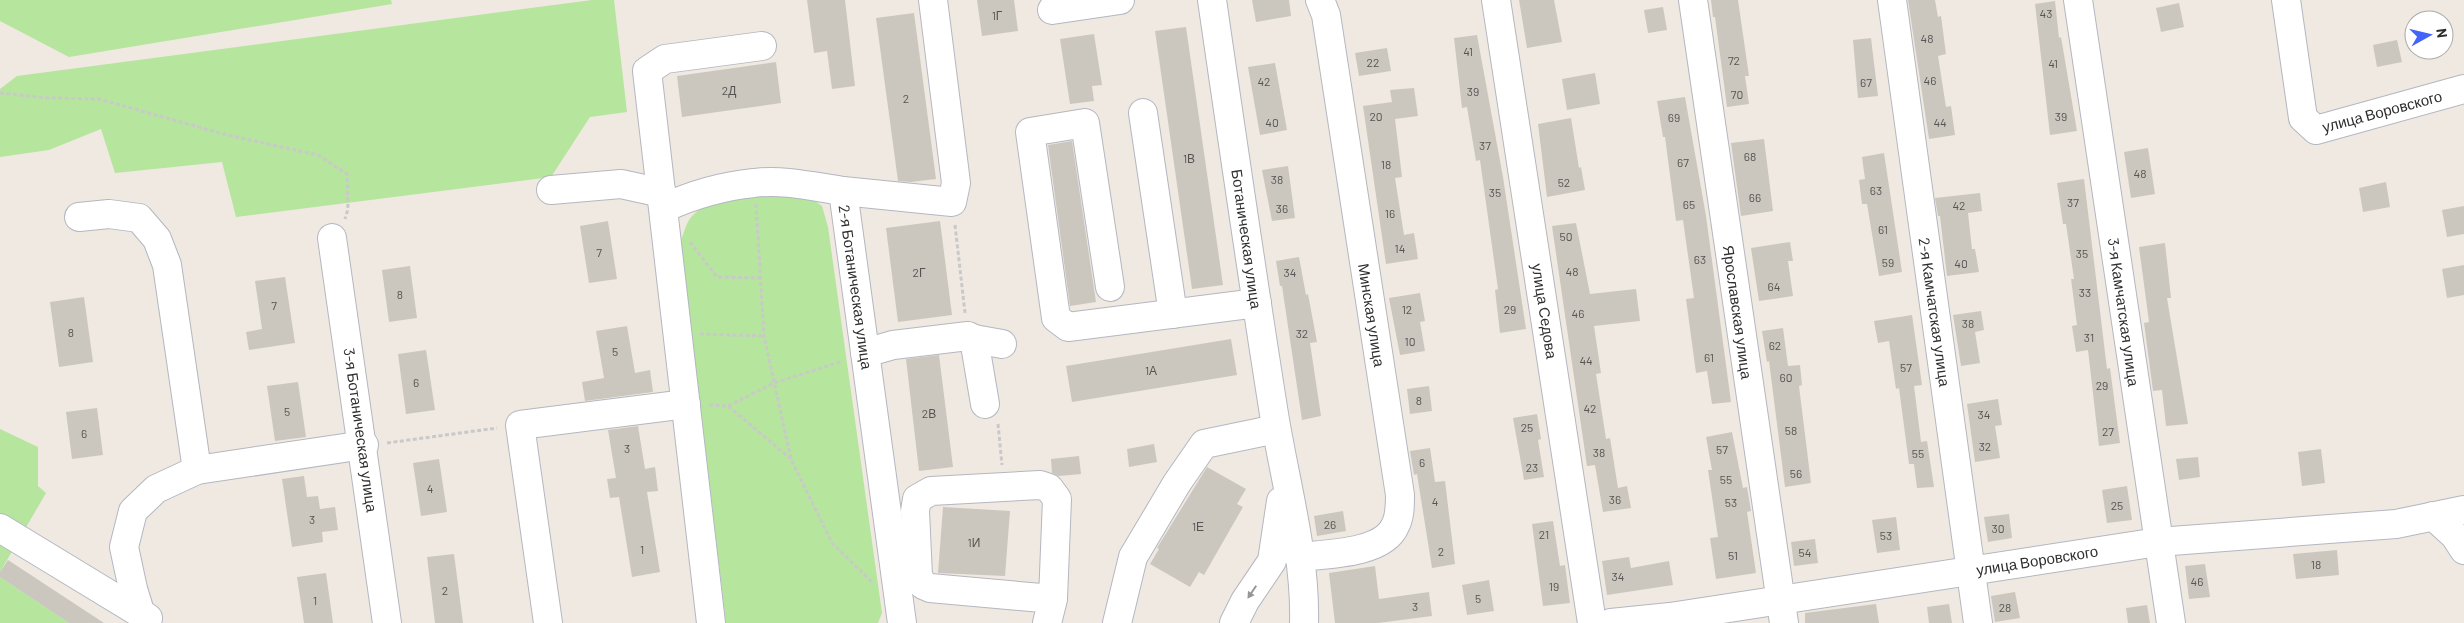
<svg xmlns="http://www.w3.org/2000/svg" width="2464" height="623" font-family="Barlow,sans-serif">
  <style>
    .green { fill: #b6e59e }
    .building { fill: #cbc7bf }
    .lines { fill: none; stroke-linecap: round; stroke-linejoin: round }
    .minor-casing { stroke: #b4b7c1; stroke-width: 30 }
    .path { stroke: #c9c9c9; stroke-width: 3; stroke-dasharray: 4 2.5; stroke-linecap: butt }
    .minor { stroke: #fff; stroke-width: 28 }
    .oneway { fill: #969696 }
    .labels { text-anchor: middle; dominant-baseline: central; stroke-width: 4.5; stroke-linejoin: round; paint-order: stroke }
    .number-label { font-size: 12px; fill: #555452 }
    .street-label { font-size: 15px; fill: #2e2e2e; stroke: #fff }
  </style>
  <rect width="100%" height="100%" fill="#efe9e1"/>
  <g class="green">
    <polygon points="0,0 391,0 392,4 69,57 0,21"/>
    <polygon points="592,0 614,0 627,112 590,117 551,177 236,217 222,162 115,173 101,129 49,150 0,157 0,89 17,76"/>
    <path d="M807,195L822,206L828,227L882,613L878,623H726L681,240C684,233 687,220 693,215C719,191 774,195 807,195Z"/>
    <polygon points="0,429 38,447 38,486 46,493 0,572"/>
    <polygon points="0,577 69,623 0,623"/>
  </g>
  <g class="building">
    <polygon points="807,0 845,0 855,86 832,89 827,51 814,53"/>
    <polygon points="977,0 1014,0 1018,31 982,36"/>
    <polygon points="1252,0 1289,0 1291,16 1256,22"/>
    <polygon points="1519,0 1554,0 1562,42 1527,48"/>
    <polygon points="1711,0 1738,0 1749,76 1745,76 1749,104 1727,107 1715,17 1713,17"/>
    <polygon points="1908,0 1935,0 1938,17 1941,16 1946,54 1938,56 1946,107 1951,106 1955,135 1929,139"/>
    <polygon points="2055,1 2059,38 2061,37 2077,131 2050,135 2035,4"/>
    <polygon points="2179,3 2184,27 2161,32 2156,8"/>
    <polygon points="1663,7 1667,30 1648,33 1644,10"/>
    <polygon points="914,13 936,179 911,182 898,181 876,18"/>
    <polygon points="1186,27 1223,285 1192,289 1155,31"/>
    <polygon points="1094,34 1102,85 1092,86 1094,101 1070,104 1060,39"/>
    <polygon points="1477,35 1503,177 1526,329 1500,333 1495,290 1498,289 1480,160 1476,161 1467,107 1462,108 1454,38"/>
    <polygon points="1871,38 1878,96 1858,98 1853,40"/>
    <polygon points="2397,40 2402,62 2377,67 2373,45"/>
    <polygon points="1387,48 1391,71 1359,76 1355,53"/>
    <polygon points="776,62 781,103 682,117 677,76"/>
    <polygon points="1275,63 1287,130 1260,135 1248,67"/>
    <polygon points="1595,73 1600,104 1567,110 1562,79"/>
    <polygon points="1414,88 1418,116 1395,119 1402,177 1395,178 1404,235 1414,233 1418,259 1386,264 1363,106 1392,102 1390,90"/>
    <polygon points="1685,97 1706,216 1731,402 1712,404 1707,371 1696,373 1686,299 1694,298 1683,220 1676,221 1665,137 1663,137 1657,101"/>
    <polygon points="1571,118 1579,168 1581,167 1585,190 1547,197 1538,124"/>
    <polygon points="1764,139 1773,211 1741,216 1731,143"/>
    <polygon points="1072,141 1096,302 1070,306 1048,145"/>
    <polygon points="2148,148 2155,194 2131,198 2124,152"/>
    <polygon points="1884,153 1902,272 1879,276 1867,204 1862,204 1859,180 1865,179 1862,157"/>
    <polygon points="1288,166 1295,218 1272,221 1262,170"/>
    <polygon points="2084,179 2107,369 2110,368 2120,443 2099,446 2088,350 2076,352 2072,326 2077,325 2071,279 2074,279 2066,224 2063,224 2057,183"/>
    <polygon points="2386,182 2390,207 2363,212 2359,188"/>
    <polygon points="1980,193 1982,211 1968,213 1972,249 1975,249 1979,272 1947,276 1940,216 1938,216 1935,198"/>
    <polygon points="2464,206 2464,234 2447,237 2442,210"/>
    <polygon points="608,221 617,279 589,283 580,226"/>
    <polygon points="940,221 952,315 898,322 886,228"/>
    <polygon points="1576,223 1590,294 1636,289 1640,321 1594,326 1601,373 1596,374 1606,439 1610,438 1618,488 1627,486 1631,508 1603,512 1595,465 1587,466 1552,226"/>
    <polygon points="1790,242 1793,261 1788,261 1793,296 1759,301 1751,248"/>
    <polygon points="2165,243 2171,298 2167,298 2188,424 2166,426 2162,390 2153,391 2144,323 2149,322 2139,247"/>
    <polygon points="1299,257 1306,295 1308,294 1317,342 1310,343 1321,416 1302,420 1282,286 1280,286 1276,261"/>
    <polygon points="2464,265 2464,295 2447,298 2442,269"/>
    <polygon points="410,266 417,318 389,322 382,270"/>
    <polygon points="285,277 295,343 249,350 246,332 262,329 255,281"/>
    <polygon points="1420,293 1425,321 1420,322 1425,351 1400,355 1389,298"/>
    <polygon points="84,297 93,362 59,367 50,302"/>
    <polygon points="1981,311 1984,330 1975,332 1980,363 1961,366 1953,315"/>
    <polygon points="1912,315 1922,385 1914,386 1921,442 1927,441 1934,487 1917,488 1914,464 1909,464 1899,388 1896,389 1889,341 1878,343 1874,321"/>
    <polygon points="627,326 635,373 650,370 653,392 585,401 582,382 604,378 596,331"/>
    <polygon points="1783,328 1788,366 1800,365 1802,385 1799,386 1811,483 1785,487 1769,361 1767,362 1762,331"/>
    <polygon points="1231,339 1237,375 1072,402 1066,366"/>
    <polygon points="426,350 435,410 406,414 398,354"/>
    <polygon points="939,355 953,467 919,471 906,359"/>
    <polygon points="298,382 306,437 275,441 267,386"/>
    <polygon points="1429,386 1432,411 1410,414 1407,389"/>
    <polygon points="1998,399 2002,425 1995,426 2000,458 1975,462 1967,404"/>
    <polygon points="97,408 103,455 72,459 66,412"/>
    <polygon points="1537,414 1541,439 1538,440 1544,477 1524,480 1513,418"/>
    <polygon points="638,426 645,469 655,467 658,491 647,492 660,572 632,577 619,497 610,498 607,479 616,478 608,430"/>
    <polygon points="1732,432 1743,488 1747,487 1751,511 1747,512 1756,573 1716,579 1710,538 1718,537 1708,470 1712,470 1706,437"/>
    <polygon points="1154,444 1157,462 1129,467 1127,449"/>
    <polygon points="1430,448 1435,482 1445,481 1455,564 1432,568 1417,474 1414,475 1410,451"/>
    <polygon points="2321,449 2325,483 2302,486 2298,452"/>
    <polygon points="1079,456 1081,474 1059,476 1052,473 1051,459"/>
    <polygon points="2198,457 2200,477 2179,480 2176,459"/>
    <polygon points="439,459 447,512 421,516 413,463"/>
    <polygon points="1207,467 1246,489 1237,504 1243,507 1204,575 1199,572 1190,587 1150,564 1159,549 1157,548"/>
    <polygon points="304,476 307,497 318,496 320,509 335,507 338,530 322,532 323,542 292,547 282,479"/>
    <polygon points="2127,486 2132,520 2107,523 2102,490"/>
    <polygon points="943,507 1010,511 1005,576 938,573"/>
    <polygon points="1343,511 1346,531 1317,536 1314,516"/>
    <polygon points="2009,514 2012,538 1988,542 1984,517"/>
    <polygon points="1896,517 1900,550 1877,553 1872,520"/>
    <polygon points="1553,521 1560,566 1565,565 1570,603 1543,606 1532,524"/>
    <polygon points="1815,539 1818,563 1794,566 1791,542"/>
    <polygon points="2337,550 2339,575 2296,579 2293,554"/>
    <polygon points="454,554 463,623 435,623 427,557"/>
    <polygon points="1629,557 1631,568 1669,561 1673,585 1607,595 1602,561"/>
    <polygon points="8,560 104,623 69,623 0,577 0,572"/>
    <polygon points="2205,564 2210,597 2189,599 2185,566"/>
    <polygon points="1375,566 1379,599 1429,592 1432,616 1378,623 1335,623 1329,573"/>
    <polygon points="326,573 333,623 304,623 297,577"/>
    <polygon points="1489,580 1494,611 1467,615 1462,585"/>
    <polygon points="2015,592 2020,618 1995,622 1991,596"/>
    <polygon points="1876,604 1879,623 1805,623 1805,613"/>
    <polygon points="1949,604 1952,623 1929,623 1927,607"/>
    <polygon points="2147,605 2150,623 2128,623 2126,608"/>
  </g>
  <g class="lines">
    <g class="minor-casing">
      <g id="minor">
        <path d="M1212,0C1232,138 1252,276 1274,414C1285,482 1306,555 1304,623"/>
        <polyline points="1496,0 1592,623"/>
        <polyline points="1693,0 1784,623"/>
        <polyline points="1892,0 1978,623"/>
        <polyline points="2078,0 2171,623"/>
        <polyline points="2286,0 2303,118 2316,130 2464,89"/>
        <polyline points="1052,10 1120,0"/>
        <polyline points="1143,113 1173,314"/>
        <polyline points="551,190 621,184 662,193"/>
        <polyline points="843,191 952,202 956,183 933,0"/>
        <path d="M664,208C692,195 724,186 754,183C783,179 815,187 843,191L902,623"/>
        <polyline points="79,217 109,214 139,218 157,239 167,265 197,470 156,489 133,511 124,547 133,589 141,615"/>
        <polyline points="332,238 387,623"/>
        <polyline points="1110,287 1085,123 1030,132 1056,318 1068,327 1257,303"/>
        <polyline points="974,339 1002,344"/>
        <polyline points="865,353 893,345 968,336 974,339 985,404"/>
        <polyline points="197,470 364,445"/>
        <polyline points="2433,516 2455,536 2464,550"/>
        <polyline points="0,528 148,618"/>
        <path d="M1299,557C1325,554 1383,554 1395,526C1400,517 1400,506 1400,495L1326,15L1320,0"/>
        <polyline points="548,623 520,425 686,404"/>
        <polyline points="711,623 647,71 665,59 762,46"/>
        <polyline points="1047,623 1053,599 1057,499 1049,488 1040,485 931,491 917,499 915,511 918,576 923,585 930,588 1053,599"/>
        <polyline points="1117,623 1133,557 1177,483 1204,444 1276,429"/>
        <polyline points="1234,623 1245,601 1272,561 1281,501"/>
        <polyline points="1611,623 1670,617 2158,542 2396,524 2464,510"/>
      </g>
    </g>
    <g class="path">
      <polyline points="0,93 48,98 99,99 227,135 318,155 347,174 348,209 345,219"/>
      <polyline points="756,204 764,336 791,459 832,543 873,583"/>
      <polyline points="955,225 965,313"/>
      <polyline points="690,242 717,277 759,278"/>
      <polyline points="700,334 764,336"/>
      <polyline points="709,405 728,406 791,459"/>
      <polyline points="728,406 774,383 843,361"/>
      <polyline points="998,424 1002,465"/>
      <polyline points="387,443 497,428"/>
    </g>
    <use href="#minor" class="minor"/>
  </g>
  <defs><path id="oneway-solid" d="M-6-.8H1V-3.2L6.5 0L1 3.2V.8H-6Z" transform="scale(1.25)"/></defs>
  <use class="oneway" href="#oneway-solid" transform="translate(1252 592) rotate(124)"/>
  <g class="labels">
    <g class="number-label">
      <text x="2046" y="13">43</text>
      <text x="997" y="15">1Г</text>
      <text x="1927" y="38">48</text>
      <text x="1468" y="51">41</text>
      <text x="1734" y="60">72</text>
      <text x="1373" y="62">22</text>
      <text x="2053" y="63">41</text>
      <text x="1930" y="80">46</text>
      <text x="1264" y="81">42</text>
      <text x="1866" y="82">67</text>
      <text x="729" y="90">2Д</text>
      <text x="1473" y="91">39</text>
      <text x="1737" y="94">70</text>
      <text x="906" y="98">2</text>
      <text x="1376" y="116">20</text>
      <text x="2061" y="116">39</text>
      <text x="1674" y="117">69</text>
      <text x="1272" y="122">40</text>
      <text x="1940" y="122">44</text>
      <text x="1485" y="145">37</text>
      <text x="1750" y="156">68</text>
      <text x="1189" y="158">1В</text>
      <text x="1683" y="162">67</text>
      <text x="1386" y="164">18</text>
      <text x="2140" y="173">48</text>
      <text x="1277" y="179">38</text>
      <text x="1564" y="182">52</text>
      <text x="1876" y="190">63</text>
      <text x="1495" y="192">35</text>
      <text x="1755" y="197">66</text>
      <text x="2073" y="202">37</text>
      <text x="1689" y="204">65</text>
      <text x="1959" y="205">42</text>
      <text x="1282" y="208">36</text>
      <text x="1390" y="213">16</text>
      <text x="1883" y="229">61</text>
      <text x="1566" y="236">50</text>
      <text x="1400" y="248">14</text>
      <text x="599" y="252">7</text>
      <text x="2082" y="253">35</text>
      <text x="1700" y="259">63</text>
      <text x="1888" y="262">59</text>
      <text x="1961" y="263">40</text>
      <text x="1572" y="271">48</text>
      <text x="919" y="272">2Г</text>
      <text x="1290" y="272">34</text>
      <text x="1774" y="286">64</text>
      <text x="2085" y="292">33</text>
      <text x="400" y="294">8</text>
      <text x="274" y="305">7</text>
      <text x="1407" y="309">12</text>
      <text x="1510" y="309">29</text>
      <text x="1578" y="313">46</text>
      <text x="1968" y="323">38</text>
      <text x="71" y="332">8</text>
      <text x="1302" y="333">32</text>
      <text x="2089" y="337">31</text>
      <text x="1410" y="341">10</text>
      <text x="1775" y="345">62</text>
      <text x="615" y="351">5</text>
      <text x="1709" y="357">61</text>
      <text x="1586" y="360">44</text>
      <text x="1906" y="367">57</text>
      <text x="1151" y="370">1А</text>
      <text x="1786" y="377">60</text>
      <text x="416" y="382">6</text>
      <text x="2102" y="385">29</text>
      <text x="1419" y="400">8</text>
      <text x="1590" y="408">42</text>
      <text x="287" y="411">5</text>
      <text x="929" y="413">2В</text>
      <text x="1984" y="414">34</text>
      <text x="1527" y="427">25</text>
      <text x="1791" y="430">58</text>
      <text x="2108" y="431">27</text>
      <text x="84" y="433">6</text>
      <text x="1985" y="446">32</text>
      <text x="627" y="448">3</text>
      <text x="1722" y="449">57</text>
      <text x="1599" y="452">38</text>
      <text x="1918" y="453">55</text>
      <text x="1422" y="462">6</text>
      <text x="1532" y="467">23</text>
      <text x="1796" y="473">56</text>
      <text x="1726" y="479">55</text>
      <text x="430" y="488">4</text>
      <text x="1615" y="499">36</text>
      <text x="1435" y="501">4</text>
      <text x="1731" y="502">53</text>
      <text x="2117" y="505">25</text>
      <text x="312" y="519">3</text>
      <text x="1330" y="524">26</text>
      <text x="1198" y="526">1Е</text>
      <text x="1998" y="528">30</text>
      <text x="1544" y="534">21</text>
      <text x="1886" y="535">53</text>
      <text x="974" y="542">1И</text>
      <text x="642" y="549">1</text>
      <text x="1441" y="551">2</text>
      <text x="1805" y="552">54</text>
      <text x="1733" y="555">51</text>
      <text x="2316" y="564">18</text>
      <text x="1618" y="576">34</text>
      <text x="2197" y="581">46</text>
      <text x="1554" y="586">19</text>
      <text x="445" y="590">2</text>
      <text x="1478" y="598">5</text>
      <text x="315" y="600">1</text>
      <text x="1415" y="606">3</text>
      <text x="2005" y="607">28</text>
    </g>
    <g class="street-label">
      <text transform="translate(2382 111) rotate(-15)">улица Воровского</text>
      <text transform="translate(1247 239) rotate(82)">Ботаническая улица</text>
      <text transform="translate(856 287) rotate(82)">2-я Ботаническая улица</text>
      <text transform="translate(1545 311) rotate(81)">улица Седова</text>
      <text transform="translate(1738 312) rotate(82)">Ярославская улица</text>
      <text transform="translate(1935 312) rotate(82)">2-я Камчатская улица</text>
      <text transform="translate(2124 312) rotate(82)">3-я Камчатская улица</text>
      <text transform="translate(1372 315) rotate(81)">Минская улица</text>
      <text transform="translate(361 430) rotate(82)">3-я Ботаническая улица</text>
      <text transform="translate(2037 560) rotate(-9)">улица Воровского</text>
    </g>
  </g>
  <g transform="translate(2429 35) rotate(82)"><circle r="24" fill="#ffffff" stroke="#ababab"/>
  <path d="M0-4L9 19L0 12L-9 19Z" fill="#4264fb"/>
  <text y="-8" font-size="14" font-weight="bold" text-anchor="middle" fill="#2e2e2e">N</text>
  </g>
</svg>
